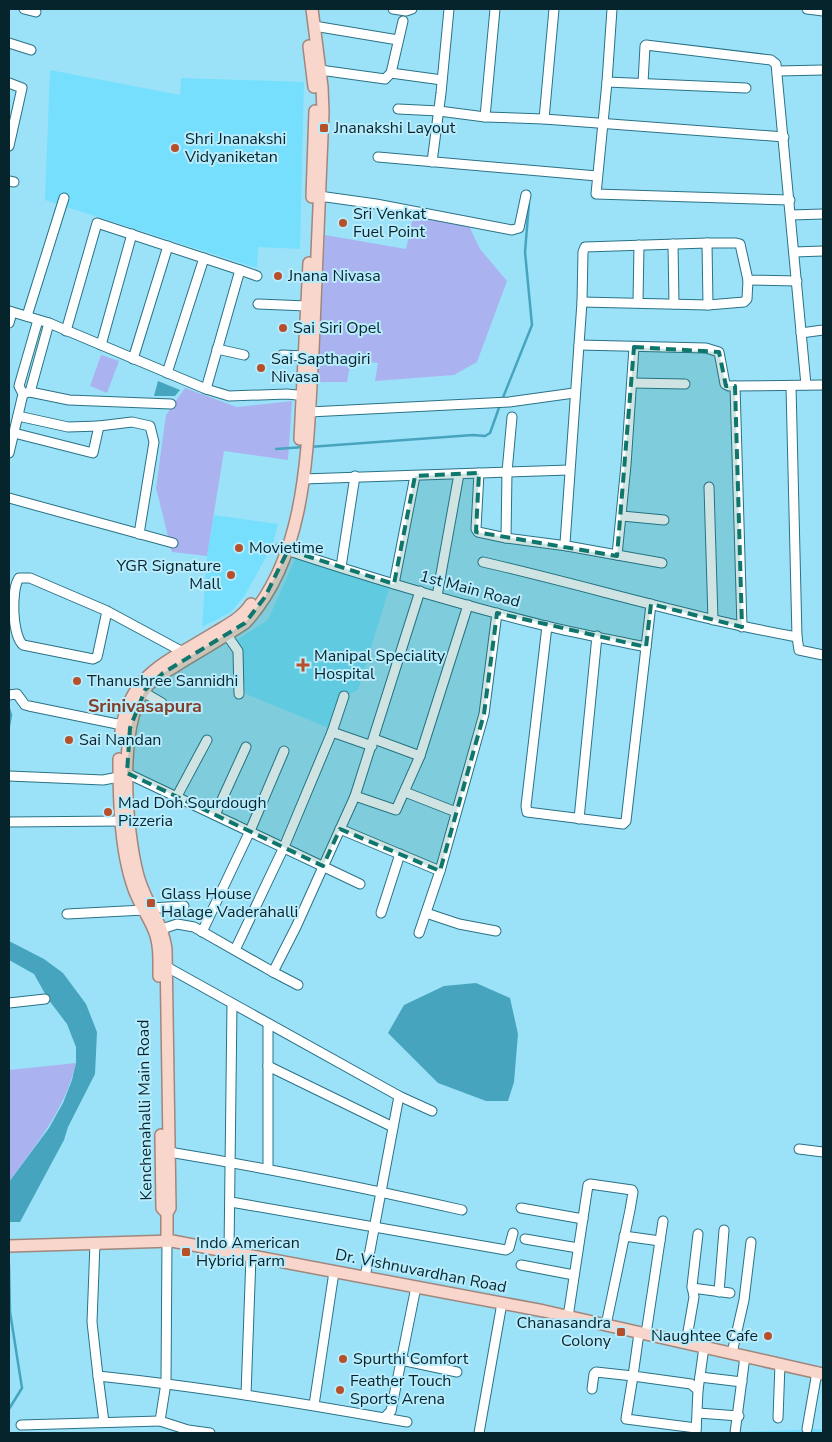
<svg xmlns="http://www.w3.org/2000/svg" width="832" height="1442" font-family="'Nunito Sans',sans-serif">
  <style>
    .built { fill: #75dffd }
    .green { fill: #abb2f0 }
    .water { fill: #47a4be }
    .lines { fill: none; stroke-linecap: round; stroke-linejoin: round }
    .stream { stroke: #47a4be; stroke-width: 2.5 }
    .minor-casing { stroke: #2a7286; stroke-width: 11 }
    .major-casing { stroke: #a0867d; stroke-width: 14 }
    .minor { stroke: #fff; stroke-width: 9 }
    .major { stroke: #f8d6cb; stroke-width: 11 }
    .marked { fill: #0f766e; fill-opacity: 0.2; stroke: #0f766e; stroke-width: 4; stroke-dasharray: 10 6; stroke-linejoin: round }
    .poi-dot { fill: #b74f2b; stroke: #b8ecfc; stroke-width: 2 }
    .labels { text-anchor: middle; dominant-baseline: central; stroke-width: 4; stroke-linejoin: round; paint-order: stroke }
    .poi-label { font-size: 16px; fill: #05242c; stroke: #b8ecfc; text-anchor: start }
    .street-label { font-size: 16px; fill: #05242c; stroke: #b8ecfc }
    .neighbourhood-label { font-size: 18px; font-weight: bold; fill: #823e27; stroke: #b8ecfc }
  </style>
  <rect width="100%" height="100%" fill="#9be2f8"/>
  <g class="built">
    <polygon points="50,70 180,95 181,78 304,82 300,249 258,247 257,268 45,200"/>
    <polygon points="214,515 278,524 272,546 245,595 231,612 202,627 207,556"/>
    <polygon points="296,557 390,586 358,690 342,697 331,729 246,694 235,641 268,620"/>
    <polygon points="823,1429 823,1433 736,1433 736,1432"/>
  </g>
  <g class="green">
    <polygon points="413,217 469,226 480,249 507,281 477,362 454,375 375,381 378,363 351,360 347,382 318,382 325,235 406,249"/>
    <polygon points="101,355 119,361 107,393 90,386"/>
    <polygon points="185,388 237,407 292,401 288,460 224,451 207,556 172,552 156,488 166,415"/>
    <path d="M76,1063C65,1110 37,1143 9,1182V1070Z"/>
  </g>
  <g class="water">
    <polygon points="158,381 180,390 175,396 154,396"/>
    <polygon points="9,941 44,959 63,973 86,1004 97,1032 95,1074 68,1127 64,1140 20,1222 9,1222 9,1182 49,1128 63,1103 72,1080 76,1063 76,1047 67,1024 48,999 34,974 9,960"/>
    <polygon points="476,983 510,998 518,1034 514,1082 508,1101 486,1101 438,1083 388,1033 404,1005 444,986"/>
  </g>
  <g class="lines">
    <g class="stream">
      <polyline points="502,400 532,325 525,252 529,203"/>
      <polyline points="309,447 473,435 485,436 490,433 500,405"/>
      <polyline points="276,449 304,447"/>
      <polyline points="9,709 11,715 9,726"/>
      <polyline points="9,1265 10,1312 22,1388 9,1409"/>
    </g>
    <g class="minor-casing">
      <g id="minor">
        <polyline points="24,9 36,12"/>
        <polyline points="393,9 406,11 412,9"/>
        <polyline points="612,9 607,82 596,194 790,200"/>
        <polyline points="807,9 823,11"/>
        <polyline points="314,26 398,40"/>
        <polyline points="9,43 31,50"/>
        <polyline points="320,70 385,79 391,73 403,21"/>
        <polyline points="778,71 823,70"/>
        <polyline points="391,73 442,80"/>
        <polyline points="607,82 746,88"/>
        <polyline points="9,83 22,88 9,146"/>
        <polyline points="643,83 645,46 646,45 771,60 776,64 806,385"/>
        <polyline points="398,109 439,111 485,117 495,9"/>
        <polyline points="485,117 544,119 784,137"/>
        <polyline points="544,119 554,9"/>
        <polyline points="378,157 597,176"/>
        <polyline points="432,162 441,93 449,9"/>
        <polyline points="9,181 14,182"/>
        <polyline points="319,196 376,204 512,230 519,228 526,195"/>
        <polyline points="791,215 823,214"/>
        <polyline points="707,243 736,243 740,244 748,280 797,281"/>
        <polyline points="673,244 674,304"/>
        <polyline points="794,252 823,251"/>
        <polyline points="240,270 257,276"/>
        <polyline points="582,302 708,305 744,302 747,299 748,280"/>
        <polyline points="638,302 639,245"/>
        <polyline points="258,304 307,306"/>
        <polyline points="9,311 49,323 206,389 229,396 287,394 307,396"/>
        <polyline points="27,316 64,198"/>
        <polyline points="9,323 12,312"/>
        <polyline points="66,331 97,223 240,270 206,389"/>
        <polyline points="801,333 823,330"/>
        <polyline points="101,345 132,234"/>
        <polyline points="579,345 706,348 719,352 725,384 729,386 823,385"/>
        <polyline points="634,347 626,465 617,555 567,546 565,543 567,515 582,302 583,252 585,247 707,243 708,305"/>
        <polyline points="217,349 244,355"/>
        <polyline points="282,355 304,356"/>
        <polyline points="133,359 168,246"/>
        <polyline points="167,373 204,258"/>
        <polyline points="632,383 685,384"/>
        <polyline points="735,386 742,627"/>
        <polyline points="791,386 797,637"/>
        <polyline points="30,392 69,400 171,404"/>
        <polyline points="26,393 30,392 49,323"/>
        <polyline points="309,412 509,402 574,393"/>
        <polyline points="99,426 132,422 150,426 154,442 139,534"/>
        <polyline points="14,433 93,453 99,426 68,427 18,416"/>
        <polyline points="9,453 23,394 19,386 38,320"/>
        <polyline points="479,473 476,529 478,532 506,538 567,546"/>
        <polyline points="303,479 569,470"/>
        <polyline points="709,487 713,620"/>
        <polyline points="9,498 173,543"/>
        <polyline points="622,516 664,520"/>
        <polyline points="506,538 507,472 512,417"/>
        <path d="M280,548C368,577 457,604 546,626C579,634 613,640 646,647"/>
        <polyline points="617,555 662,563"/>
        <path d="M483,562C588,586 691,618 797,637L799,650L823,655"/>
        <polyline points="341,567 355,476"/>
        <polyline points="394,584 415,476"/>
        <polyline points="437,596 459,474"/>
        <path d="M107,611L98,653L97,657L93,659L23,645C12,635 11,590 19,578H30L107,611L183,652"/>
        <polyline points="547,626 526,806 527,812 623,824 626,821 651,604"/>
        <polyline points="227,635 238,651 239,694"/>
        <polyline points="143,692 162,703"/>
        <polyline points="9,695 17,694 25,705 29,706 122,725"/>
        <polyline points="332,732 344,696"/>
        <polyline points="374,739 420,756"/>
        <polyline points="122,771 360,884"/>
        <polyline points="9,776 103,780 119,777"/>
        <polyline points="405,792 456,812"/>
        <polyline points="177,796 207,740"/>
        <polyline points="355,796 396,810 420,756 468,605"/>
        <polyline points="215,815 246,747"/>
        <polyline points="579,819 597,636"/>
        <polyline points="9,822 122,821"/>
        <polyline points="340,829 440,871"/>
        <polyline points="151,908 184,906"/>
        <polyline points="381,913 400,854"/>
        <polyline points="426,913 459,924 496,931"/>
        <polyline points="67,914 144,910"/>
        <polyline points="162,929 177,924 194,927 273,972 296,927 355,796 420,591"/>
        <polyline points="202,932 250,831 284,751"/>
        <polyline points="419,933 440,871 484,714 497,613"/>
        <polyline points="235,950 284,847 332,732 372,746"/>
        <polyline points="162,966 167,967 399,1096 365,1277"/>
        <polyline points="273,972 298,985"/>
        <polyline points="9,1003 45,999"/>
        <polyline points="268,1066 393,1127"/>
        <polyline points="399,1096 432,1111"/>
        <polyline points="799,1149 823,1152"/>
        <path d="M169,1152C267,1168 365,1188 462,1210"/>
        <polyline points="268,1169 268,1024"/>
        <polyline points="231,1202 506,1250 509,1248 513,1233"/>
        <polyline points="521,1208 583,1219"/>
        <polyline points="624,1236 660,1241"/>
        <polyline points="525,1239 578,1248"/>
        <polyline points="167,1241 166,1383 160,1421 188,1430 210,1433"/>
        <path d="M95,1243L92,1322L98,1376C194,1386 289,1401 384,1418L391,1411L416,1287"/>
        <polyline points="229,1252 232,1004"/>
        <polyline points="521,1265 574,1275"/>
        <polyline points="692,1288 730,1293"/>
        <polyline points="719,1292 724,1230"/>
        <polyline points="568,1317 588,1185 590,1184 632,1190 633,1192 630,1210 606,1325"/>
        <polyline points="639,1333 633,1376 691,1384 698,1390 696,1433"/>
        <polyline points="646,1334 663,1221"/>
        <polyline points="686,1343 694,1297 692,1286 698,1234"/>
        <polyline points="732,1353 744,1300 751,1242"/>
        <polyline points="401,1360 457,1372"/>
        <polyline points="98,1376 104,1422"/>
        <polyline points="700,1377 742,1382"/>
        <polyline points="592,1389 594,1374 596,1372 633,1376 626,1419 696,1428"/>
        <polyline points="698,1390 704,1347"/>
        <polyline points="246,1395 251,1256"/>
        <polyline points="314,1405 334,1272"/>
        <polyline points="698,1413 739,1416"/>
        <polyline points="384,1418 407,1422"/>
        <polyline points="778,1418 780,1364"/>
        <polyline points="21,1425 160,1421"/>
        <polyline points="807,1429 817,1372"/>
        <polyline points="479,1433 502,1303"/>
        <polyline points="735,1433 745,1356"/>
      </g>
    </g>
    <g class="major-casing">
      <g id="major">
        <polyline points="309,46 314,87"/>
        <polyline points="312,197 315,111"/>
        <polyline points="300,439 309,263"/>
        <path d="M120,740C126,674 166,663 216,632C229,624 243,617 251,604"/>
        <path d="M119,759C119,799 120,851 134,889C139,903 148,916 154,930C160,944 159,961 159,976"/>
        <polyline points="161,1135 162,1208 167,1213"/>
        <path d="M167,1241V1213L170,1208L166,950C163,923 145,902 138,876C126,831 116,720 149,684C158,675 170,670 180,663C202,650 224,637 245,623C310,553 307,440 313,350C317,270 320,191 323,112L322,87L312,9"/>
        <polyline points="9,1246 172,1241 544,1311 823,1374"/>
      </g>
    </g>
    <use href="#minor" class="minor"/>
    <use href="#major" class="major"/>
  </g>
  <path class="marked" d="M634,347L719,352L726,386H735L742,627L651,604L646,647L497,613L484,714L440,871L340,829L323,866L127,773L130,728L145,690L163,673L245,623L265,597L288,550L394,584L415,476L479,473L476,532L617,556Z"/>
  <g class="poi-dot">
    <rect x="319" y="123" width="10" height="10" rx="2.5"/>
    <circle cx="175" cy="148" r="5"/>
    <circle cx="343" cy="223" r="5"/>
    <circle cx="278" cy="276" r="5"/>
    <circle cx="283" cy="328" r="5"/>
    <circle cx="261" cy="368" r="5"/>
    <circle cx="239" cy="548" r="5"/>
    <circle cx="231" cy="575" r="5"/>
    <path d="M300.5 657.5h5v5h5v5h-5v5h-5v-5h-5v-5h5z"/>
    <circle cx="77" cy="681" r="5"/>
    <circle cx="69" cy="740" r="5"/>
    <circle cx="108" cy="812" r="5"/>
    <rect x="146" y="898" width="10" height="10" rx="2.5"/>
    <rect x="181" y="1247" width="10" height="10" rx="2.5"/>
    <rect x="616" y="1327" width="10" height="10" rx="2.5"/>
    <circle cx="768" cy="1336" r="5"/>
    <circle cx="343" cy="1359" r="5"/>
    <circle cx="340" cy="1390" r="5"/>
  </g>
  <g class="labels">
    <g class="poi-label">
      <text x="334" y="128">Jnanakshi Layout</text>
      <text x="185" y="139">Shri Jnanakshi<tspan x="185" dy="18">Vidyaniketan</tspan></text>
      <text x="353" y="214">Sri Venkat<tspan x="353" dy="18">Fuel Point</tspan></text>
      <text x="288" y="276">Jnana Nivasa</text>
      <text x="293" y="328">Sai Siri Opel</text>
      <text x="271" y="359">Sai Sapthagiri<tspan x="271" dy="18">Nivasa</tspan></text>
      <text x="249" y="548">Movietime</text>
      <text x="221" y="566" text-anchor="end">YGR Signature<tspan x="221" dy="18">Mall</tspan></text>
      <text x="314" y="656">Manipal Speciality<tspan x="314" dy="18">Hospital</tspan></text>
      <text x="87" y="681">Thanushree Sannidhi</text>
      <text x="79" y="740">Sai Nandan</text>
      <text x="118" y="803">Mad Doh Sourdough<tspan x="118" dy="18">Pizzeria</tspan></text>
      <text x="161" y="894">Glass House<tspan x="161" dy="18">Halage Vaderahalli</tspan></text>
      <text x="196" y="1243">Indo American<tspan x="196" dy="18">Hybrid Farm</tspan></text>
      <text x="611" y="1323" text-anchor="end">Chanasandra<tspan x="611" dy="18">Colony</tspan></text>
      <text x="758" y="1336" text-anchor="end">Naughtee Cafe</text>
      <text x="353" y="1359">Spurthi Comfort</text>
      <text x="350" y="1381">Feather Touch<tspan x="350" dy="18">Sports Arena</tspan></text>
    </g>
    <g class="street-label">
      <text transform="translate(470 589) rotate(15)">1st Main Road</text>
      <text transform="translate(145 1110) rotate(-91)">Kenchenahalli Main Road</text>
      <text transform="translate(421 1271) rotate(11)">Dr. Vishnuvardhan Road</text>
    </g>
    <g class="neighbourhood-label">
      <text x="145" y="706">Srinivasapura</text>
    </g>
  </g>
  <rect width="832" height="1442" fill="none" stroke="#05242c" stroke-width="20"/>
</svg>
